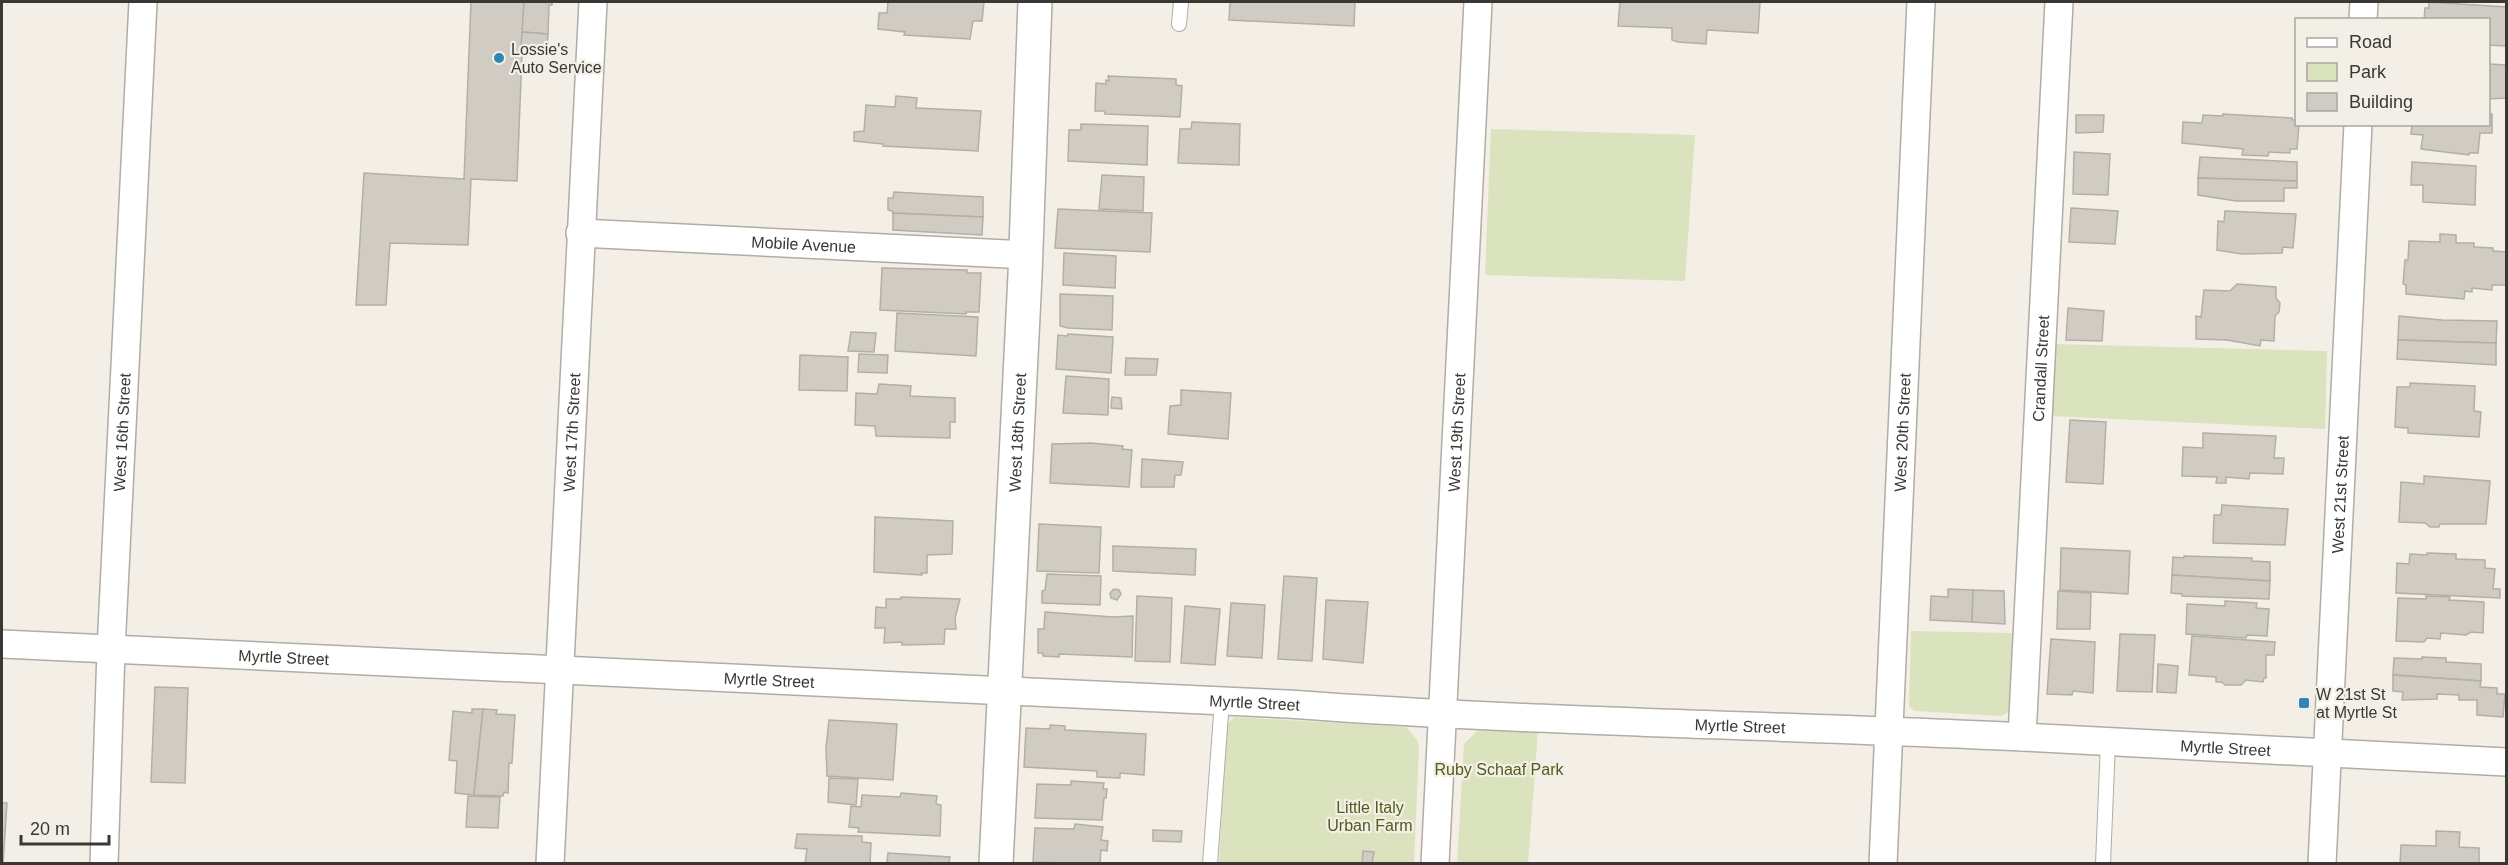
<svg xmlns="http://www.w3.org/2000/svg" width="2508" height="865" font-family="Helvetica,sans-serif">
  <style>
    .green { fill: #dae3bd }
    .building { fill: #d1ccc3; stroke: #b3afa6; stroke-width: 1.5 }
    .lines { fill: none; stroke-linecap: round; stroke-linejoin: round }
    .lane-casing { stroke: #b1aca4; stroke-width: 16 }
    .street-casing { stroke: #b1aca4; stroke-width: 30 }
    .secondary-casing { stroke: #b1aca4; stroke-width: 36 }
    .lane { stroke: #fff; stroke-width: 14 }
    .street { stroke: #fff; stroke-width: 27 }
    .secondary { stroke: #fff; stroke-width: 33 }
    .poi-dot { fill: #2b87b4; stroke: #f3efe6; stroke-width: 2 }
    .labels { text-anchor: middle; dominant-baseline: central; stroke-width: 4.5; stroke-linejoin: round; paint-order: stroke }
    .poi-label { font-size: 16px; fill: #3a3834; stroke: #f3efe6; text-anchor: start }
    .street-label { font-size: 16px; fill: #3a3834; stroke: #f3efe6 }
    .park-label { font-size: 16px; fill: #515d1b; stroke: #f3efe6 }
  </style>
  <rect width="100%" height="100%" fill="#f3efe6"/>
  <g class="green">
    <polygon points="1491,129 1695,135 1685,281 1485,275"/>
    <polygon points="2054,344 2327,351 2325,429 2050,416"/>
    <polygon points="1911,631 2015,633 2012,706 2008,712 2001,716 1915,711 1909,706"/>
    <polygon points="1234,717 1406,727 1417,740 1419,747 1414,863 1219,864 1226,731 1228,724"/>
    <polygon points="1505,730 1538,731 1528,863 1457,864 1464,744 1477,731"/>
  </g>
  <g class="building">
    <polygon points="471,2 524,2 517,181 471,179 468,245 390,243 386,305 356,305 364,173 464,179"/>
    <polygon points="524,2 552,2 552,5 549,5 548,34 522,32"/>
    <polygon points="888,2 984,2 982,21 973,21 970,39 904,35 905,32 878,29 879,13 887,13"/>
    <polygon points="1230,2 1355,2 1354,26 1229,20"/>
    <polygon points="1620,2 1760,2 1758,33 1707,30 1706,44 1678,42 1672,40 1672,28 1618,26"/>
    <polygon points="2429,2 2506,7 2506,46 2488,45 2488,20 2424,20 2425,8 2429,8"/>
    <polygon points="522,32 548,34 547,48 521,47"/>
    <polygon points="2488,56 2490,64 2506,65 2506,98 2488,99"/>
    <polygon points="1108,76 1176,79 1176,85 1182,86 1180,117 1105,114 1104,111 1095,111 1096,83 1106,84 1106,80 1109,81"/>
    <polygon points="896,96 917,98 916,108 981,111 978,151 883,146 883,144 854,141 854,132 864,131 866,105 895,107"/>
    <polygon points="2223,114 2292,118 2292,120 2296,120 2296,124 2299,124 2297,149 2290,149 2290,153 2269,152 2268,156 2242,155 2243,149 2182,143 2183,122 2202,123 2203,115 2223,116"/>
    <polygon points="2488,114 2492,114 2492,133 2480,133 2478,153 2469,153 2469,155 2421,149 2423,135 2411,134 2412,124 2488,124"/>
    <polygon points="2076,115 2104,115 2103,132 2076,133"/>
    <polygon points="1192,122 1240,124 1239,165 1178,163 1180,129 1191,129"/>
    <polygon points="1081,124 1148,126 1147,165 1068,161 1069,130 1081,130"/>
    <polygon points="2074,152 2110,154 2108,195 2073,194"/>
    <polygon points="2200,157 2297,162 2297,181 2198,178"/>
    <polygon points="2412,162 2476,166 2475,205 2423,202 2423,185 2411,185"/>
    <polygon points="1102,175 1144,177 1143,211 1099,209"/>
    <polygon points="2198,178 2297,181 2297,188 2284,188 2284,201 2236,201 2198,195"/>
    <polygon points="894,192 983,197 983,217 893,213 892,211 888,210 888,198 893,198"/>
    <polygon points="2071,208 2118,211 2115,244 2069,242"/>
    <polygon points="1058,209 1152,213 1150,252 1055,248"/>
    <polygon points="2225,211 2296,214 2293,248 2283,247 2282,253 2242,254 2217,250 2218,221 2224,222"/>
    <polygon points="893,213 983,217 982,235 893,230"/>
    <polygon points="2440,234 2456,235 2456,243 2474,243 2474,247 2493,248 2493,251 2506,252 2506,285 2492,285 2492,290 2472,288 2472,292 2465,291 2464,299 2406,294 2406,285 2403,284 2405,260 2408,260 2409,241 2440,242"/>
    <polygon points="1064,253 1116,256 1115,288 1063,285"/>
    <polygon points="882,268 967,270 967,273 981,273 979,312 966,312 966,314 880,310"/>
    <polygon points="2237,284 2276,287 2276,298 2280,303 2279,312 2275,316 2274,341 2261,340 2260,346 2227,340 2196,339 2196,316 2201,317 2204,290 2230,291"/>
    <polygon points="1060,294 1113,296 1112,330 1068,328 1060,326"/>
    <polygon points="2068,308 2104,311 2102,341 2066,340"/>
    <polygon points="897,313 978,317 976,356 895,351"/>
    <polygon points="2399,316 2442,320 2497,321 2496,343 2398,340"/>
    <polygon points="851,332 876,333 874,352 848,351"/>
    <polygon points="1068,334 1113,337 1111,373 1056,369 1058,335 1067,336"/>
    <polygon points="2398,340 2496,343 2496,365 2397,359"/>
    <polygon points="859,354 888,355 887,373 858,372"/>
    <polygon points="800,355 848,357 847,391 799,390"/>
    <polygon points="1126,358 1158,359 1156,375 1125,375"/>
    <polygon points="1066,376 1109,379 1108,415 1063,413"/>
    <polygon points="2410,383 2475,386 2474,411 2481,412 2479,437 2408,433 2408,428 2395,427 2397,387 2410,387"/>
    <polygon points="879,384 911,386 910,396 955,398 955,422 950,422 950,438 876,436 875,426 855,425 856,393 877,394"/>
    <polygon points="1181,390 1231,393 1228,439 1168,434 1170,406 1181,405"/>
    <polygon points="1112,397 1121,398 1122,409 1111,408"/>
    <polygon points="2070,420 2106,422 2103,484 2066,482"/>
    <polygon points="2203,433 2276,436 2274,458 2284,458 2283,474 2250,473 2249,479 2226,477 2226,483 2216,483 2217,477 2182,476 2183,447 2203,448"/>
    <polygon points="1091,443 1123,446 1122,449 1132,450 1129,487 1050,483 1052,444"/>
    <polygon points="1142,459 1183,462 1181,475 1175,475 1174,487 1141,487"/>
    <polygon points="2424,476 2490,481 2486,524 2440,524 2439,527 2430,527 2425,523 2399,522 2401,482 2424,484"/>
    <polygon points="2222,505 2288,509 2285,545 2213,543 2214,515 2221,515"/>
    <polygon points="875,517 953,521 952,554 927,555 927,573 921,573 922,575 874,572"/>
    <polygon points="1039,524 1101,527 1099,573 1037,571"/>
    <polygon points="1113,546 1196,549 1195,575 1113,571"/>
    <polygon points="2061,548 2130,551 2128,594 2060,590"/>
    <polygon points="2427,553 2456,554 2456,559 2485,560 2485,568 2495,569 2493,589 2500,589 2500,598 2396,593 2397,563 2409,564 2410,554 2427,555"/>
    <polygon points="2184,556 2252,558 2252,561 2270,562 2270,581 2172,575 2173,557 2184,558"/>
    <polygon points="1047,574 1101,576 1100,605 1042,603 1042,591 1045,590"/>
    <polygon points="2172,575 2270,581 2269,599 2182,596 2182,594 2171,593"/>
    <polygon points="1284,576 1317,578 1312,661 1278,659"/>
    <polygon points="1114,589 1119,590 1121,594 1117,600 1111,598 1110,593"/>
    <polygon points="1948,589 1973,590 1972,622 1930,620 1931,596 1948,597"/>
    <polygon points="1973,590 2004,591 2005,624 1972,622"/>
    <polygon points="2058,591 2091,593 2090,629 2057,629"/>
    <polygon points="1137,596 1172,598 1170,662 1135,661"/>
    <polygon points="2426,596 2450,597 2449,600 2484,602 2483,633 2471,632 2466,635 2441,633 2440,639 2427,638 2424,642 2396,641 2398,598 2426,599"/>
    <polygon points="901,597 960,599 955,618 956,629 945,629 944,644 902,645 902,642 884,643 885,628 875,628 876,607 886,608 886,599 901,599"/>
    <polygon points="1326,600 1368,602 1363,663 1323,659"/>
    <polygon points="2225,601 2257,603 2256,608 2269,609 2267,636 2247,635 2246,638 2186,634 2187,604 2225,606"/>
    <polygon points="1231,603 1265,605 1262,658 1227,656"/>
    <polygon points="1185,606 1220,609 1215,665 1181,663"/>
    <polygon points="1045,612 1113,617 1133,616 1132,657 1059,654 1059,657 1043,656 1043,653 1038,653 1038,629 1044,629"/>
    <polygon points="2120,634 2155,635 2152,692 2117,691"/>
    <polygon points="2192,636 2275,642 2274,655 2266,655 2266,678 2264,678 2263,682 2246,680 2241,685 2225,685 2222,682 2216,682 2216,677 2189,675"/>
    <polygon points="2051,639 2095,642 2093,693 2073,691 2072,695 2047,694"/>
    <polygon points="2422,657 2446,658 2446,662 2481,664 2481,681 2393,675 2394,658 2422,659"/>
    <polygon points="2158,664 2178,666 2176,693 2157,692"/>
    <polygon points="2393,675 2481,681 2480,687 2497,688 2497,694 2505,694 2503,717 2477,715 2477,700 2459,700 2459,695 2437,694 2437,699 2402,700 2403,692 2393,691"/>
    <polygon points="155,687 188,688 185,783 151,782"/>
    <polygon points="472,709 483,709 474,795 455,793 457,761 449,760 453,711 472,713"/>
    <polygon points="483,709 497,710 496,714 515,715 512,763 509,763 508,793 504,792 503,796 474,795"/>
    <polygon points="829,720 897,724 893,780 827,776 826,748"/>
    <polygon points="1050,725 1065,726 1065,730 1146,734 1144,775 1120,773 1120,778 1097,777 1097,771 1024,767 1026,728 1050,729"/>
    <polygon points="829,778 858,779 856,805 828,802"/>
    <polygon points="1071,781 1104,783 1103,789 1107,789 1106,798 1104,798 1102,820 1035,818 1037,784 1071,785"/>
    <polygon points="901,793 937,796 936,804 941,805 940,836 858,832 859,828 849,827 851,806 861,807 862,795 900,797"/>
    <polygon points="468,796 500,797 498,828 466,827"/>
    <polygon points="2,803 7,803 3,864 2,864"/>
    <polygon points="1075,824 1103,827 1101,840 1108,841 1107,851 1101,850 1100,864 1033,862 1035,828 1074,829"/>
    <polygon points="1153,830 1182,831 1181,842 1153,841"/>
    <polygon points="2436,831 2460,832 2459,847 2479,848 2479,864 2400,864 2401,845 2436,846"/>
    <polygon points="797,834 862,836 862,842 871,843 870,864 805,864 807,849 795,848"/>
    <polygon points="1363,851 1374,852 1372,864 1362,864"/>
    <polygon points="888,853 950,857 949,863 951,864 878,864 887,863"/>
  </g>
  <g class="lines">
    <g class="lane-casing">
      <g id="lane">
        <polyline points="1179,24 1181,2"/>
        <polyline points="1210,864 1222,701"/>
        <polyline points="2103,864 2108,742"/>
      </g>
    </g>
    <g class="street-casing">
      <g id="street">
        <polyline points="2363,20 2364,2"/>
        <path id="s1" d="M580,233L1026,255"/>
        <path id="s2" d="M2,644L1288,704C1532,722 1778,725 2023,737C2184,745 2345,755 2506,762"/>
        <path id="s3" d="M2022,737L2059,2"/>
        <path id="s4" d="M104,864L111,650L143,2"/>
        <path id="s5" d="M550,864L593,2"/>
        <path id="s6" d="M1435,864L1478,2"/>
        <path id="s7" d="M1883,864L1921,2"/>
        <path id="s8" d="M2322,864L2358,124"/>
      </g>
    </g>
    <g class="secondary-casing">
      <g id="secondary">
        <path id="s9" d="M996,864L1025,275L1035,2"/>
      </g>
    </g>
    <use href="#lane" class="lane"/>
    <use href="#street" class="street"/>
    <use href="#secondary" class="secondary"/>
  </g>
  <g class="poi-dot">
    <circle cx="499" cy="58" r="6"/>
    <rect x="2298" y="697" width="12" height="12" rx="3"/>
  </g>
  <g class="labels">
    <g class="poi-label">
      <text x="511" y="49">Lossie's<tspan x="511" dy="18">Auto Service</tspan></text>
      <text x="2316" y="694">W 21st St<tspan x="2316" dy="18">at Myrtle St</tspan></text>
    </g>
    <g class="street-label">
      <text stroke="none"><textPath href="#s1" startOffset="224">Mobile Avenue</textPath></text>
      <text stroke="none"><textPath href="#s3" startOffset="369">Crandall Street</textPath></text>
      <text stroke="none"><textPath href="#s4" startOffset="432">West 16th Street</textPath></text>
      <text stroke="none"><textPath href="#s5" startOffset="432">West 17th Street</textPath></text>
      <text stroke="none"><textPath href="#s6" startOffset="432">West 19th Street</textPath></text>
      <text stroke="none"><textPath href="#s7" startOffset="432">West 20th Street</textPath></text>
      <text stroke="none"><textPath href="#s9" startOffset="432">West 18th Street</textPath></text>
      <text stroke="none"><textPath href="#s8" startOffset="370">West 21st Street</textPath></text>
      <text stroke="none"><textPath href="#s2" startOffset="282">Myrtle Street</textPath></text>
      <text stroke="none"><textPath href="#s2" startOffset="768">Myrtle Street</textPath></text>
      <text stroke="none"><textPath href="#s2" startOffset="1254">Myrtle Street</textPath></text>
      <text stroke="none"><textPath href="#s2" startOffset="1740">Myrtle Street</textPath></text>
      <text stroke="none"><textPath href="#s2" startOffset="2226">Myrtle Street</textPath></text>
    </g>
    <g class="park-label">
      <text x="1499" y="769">Ruby Schaaf Park</text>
      <text x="1370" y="807">Little Italy<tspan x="1370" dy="18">Urban Farm</tspan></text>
    </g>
  </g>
  <rect width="2508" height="865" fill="none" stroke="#3a3834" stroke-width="6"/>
  <rect x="2295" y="18" width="195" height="108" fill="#f3efe6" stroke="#a9a69f" stroke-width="1.5"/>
  <rect x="2307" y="38" width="30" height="9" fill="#ffffff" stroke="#a9a69f" stroke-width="1.5"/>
  <text x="2349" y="48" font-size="18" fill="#3a3834">Road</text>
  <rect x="2307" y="63" width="30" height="18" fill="#dae3bd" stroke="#a9a69f" stroke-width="1.5"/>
  <text x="2349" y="78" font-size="18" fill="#3a3834">Park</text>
  <rect x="2307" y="93" width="30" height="18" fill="#d1ccc3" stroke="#a9a69f" stroke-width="1.5"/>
  <text x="2349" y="108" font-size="18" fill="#3a3834">Building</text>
  <path d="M21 835v9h88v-9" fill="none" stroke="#3a3834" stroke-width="3"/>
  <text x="30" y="835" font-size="18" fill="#3a3834" stroke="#f3efe6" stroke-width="4.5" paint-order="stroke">20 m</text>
</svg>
